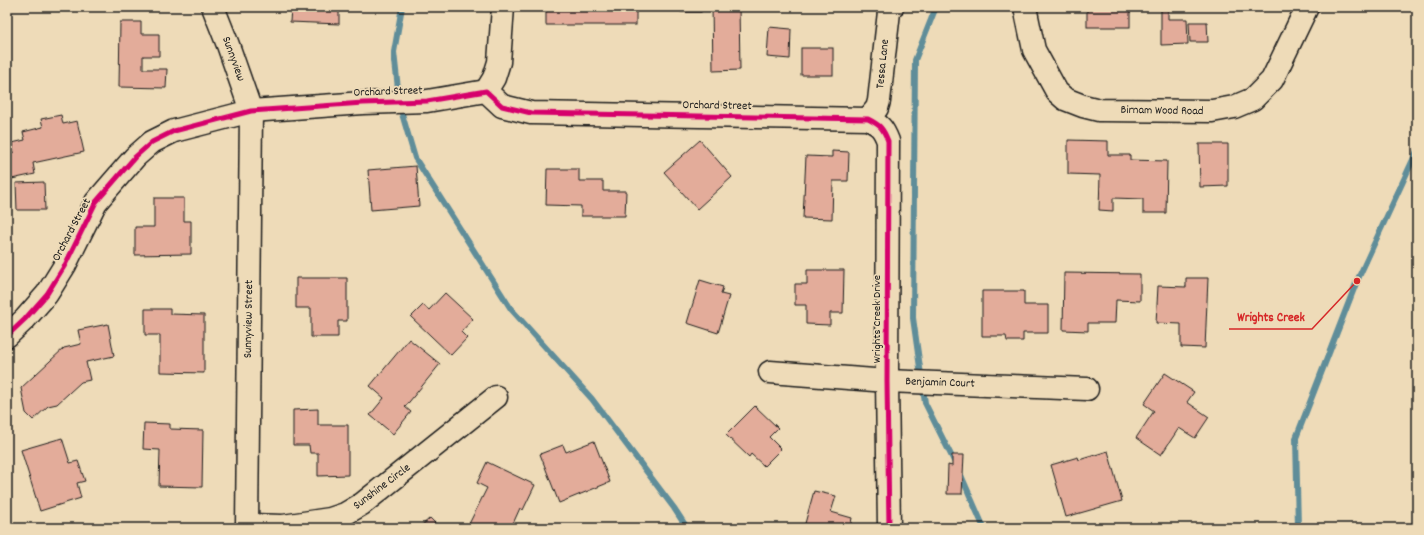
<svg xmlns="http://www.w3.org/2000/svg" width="1424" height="535" font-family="Dekko,sans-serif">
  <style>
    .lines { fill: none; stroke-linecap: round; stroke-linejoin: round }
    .stream { stroke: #5f8d99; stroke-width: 6 }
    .building { fill: #e3ac9a; stroke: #1c1c1c }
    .minor-casing { stroke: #1c1c1c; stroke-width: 25 }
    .minor { stroke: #eedbb8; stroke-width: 22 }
    .cycleway-casing { stroke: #eedbb8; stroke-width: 8 }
    .cycleway { stroke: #d6006c; stroke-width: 5 }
    .labels { text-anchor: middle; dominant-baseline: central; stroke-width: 3.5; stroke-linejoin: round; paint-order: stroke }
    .street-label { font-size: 12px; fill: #1c1c1c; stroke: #eedbb8 }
    .leader { fill: none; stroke: #d62828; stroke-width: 1.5 }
    .callout-dot { fill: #d62828; stroke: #eedbb8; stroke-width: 1.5 }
    .callout-label { font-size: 13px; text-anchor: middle; font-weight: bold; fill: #d62828; stroke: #eedbb8; stroke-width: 3.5; stroke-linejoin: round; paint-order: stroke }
  </style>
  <rect width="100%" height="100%" fill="#eedbb8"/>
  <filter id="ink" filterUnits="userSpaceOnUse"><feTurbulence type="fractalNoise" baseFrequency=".025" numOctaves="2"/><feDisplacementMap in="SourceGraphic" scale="8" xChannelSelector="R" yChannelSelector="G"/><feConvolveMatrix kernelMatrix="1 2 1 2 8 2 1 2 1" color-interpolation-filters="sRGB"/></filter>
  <g filter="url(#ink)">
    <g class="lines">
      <g class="stream">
        <polyline points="402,7 394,52 400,107 415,158 511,309 592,399 674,508 687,528"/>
        <polyline points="936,7 915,60 913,318 925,403 955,463"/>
        <polyline points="960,473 984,528"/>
        <polyline points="1298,528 1296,438 1357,281 1417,151"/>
      </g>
    </g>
    <g class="building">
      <polygon points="291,7 339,7 339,24 290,22"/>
      <rect x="546" y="7" width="90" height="18"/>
      <rect x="681" y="7" width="20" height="5"/>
      <polygon points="712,7 739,7 740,70 713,71"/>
      <rect x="1087" y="7" width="43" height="20"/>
      <polygon points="1161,7 1168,7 1168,19 1187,19 1188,44 1161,45"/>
      <polygon points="120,22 141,22 141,34 159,34 159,56 143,56 143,69 167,69 166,88 119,87"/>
      <polygon points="1189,22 1207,22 1208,42 1190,42"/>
      <polygon points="769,27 791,29 790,59 767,57"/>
      <rect x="801" y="48" width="32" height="27"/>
      <polygon points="61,115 63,124 77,121 84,152 33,163 35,174 7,180 7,154 14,152 12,143 25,140 23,132 43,127 41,119"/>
      <polygon points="700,140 732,177 697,209 664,172"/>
      <polygon points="1068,140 1108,141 1108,155 1130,155 1130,160 1167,161 1166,213 1143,213 1143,199 1113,198 1113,211 1099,210 1100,175 1068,174"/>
      <polygon points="1199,144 1228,144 1228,186 1200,187"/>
      <polygon points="832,151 849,152 848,181 833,181 832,219 803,218 806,156 832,157"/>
      <polygon points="416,166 419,206 371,210 368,170"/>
      <polygon points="547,169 579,169 579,181 603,181 603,191 626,191 625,216 581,216 581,206 546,205"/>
      <polygon points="44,182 45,210 17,210 16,183"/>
      <polygon points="154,198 184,198 184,221 191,221 191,254 135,255 135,227 154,227"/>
      <polygon points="807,270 844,270 843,313 830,313 830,325 806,324 806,305 795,305 795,284 807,284"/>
      <polygon points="1064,273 1140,274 1140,301 1116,300 1115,323 1088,323 1088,331 1063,330"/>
      <polygon points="296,278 347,278 347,321 338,321 338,337 311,337 311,308 296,308"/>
      <polygon points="1186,278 1208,278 1205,348 1181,347 1181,324 1156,323 1158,286 1186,287"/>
      <polygon points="700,280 723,287 721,294 729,296 718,333 687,323"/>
      <polygon points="982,291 1024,291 1024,305 1048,305 1048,333 1023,333 1023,341 1007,341 1006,336 982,336"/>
      <polygon points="445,293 473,319 461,332 467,338 451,355 411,317 423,305 429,310"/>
      <polygon points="145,309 170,309 170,314 204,315 204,373 160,372 160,335 145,335"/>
      <polygon points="108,324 114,356 86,362 90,380 81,382 57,404 48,406 33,420 26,413 21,388 64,348 81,344 78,330"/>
      <polygon points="409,339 440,364 405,407 411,412 393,434 370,415 384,398 370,386"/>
      <polygon points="1165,373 1194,392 1187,402 1209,417 1195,438 1179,428 1161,455 1136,438 1154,411 1144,404"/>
      <polygon points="755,406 778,428 769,437 781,449 764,466 751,454 749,457 726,435"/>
      <polygon points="318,409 318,425 348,425 348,475 318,476 318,453 310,453 309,445 293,445 293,410"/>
      <polygon points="144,423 170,424 170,429 203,430 202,487 159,486 160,450 143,449"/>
      <polygon points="62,438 70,463 78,461 85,481 77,483 81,498 40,511 21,450"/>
      <polygon points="594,441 610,482 559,503 540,454 563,445 566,452"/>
      <polygon points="1108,451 1122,501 1066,517 1051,465 1078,457 1079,460"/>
      <polygon points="952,455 964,455 962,494 947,494 948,465 952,466"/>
      <polygon points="487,462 535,485 523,510 520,508 511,528 477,528 469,524 487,488 477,483"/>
      <polygon points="814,491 836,496 831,512 852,518 850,528 795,528 796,525 804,527"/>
      <polygon points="430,518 440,528 419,528"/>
    </g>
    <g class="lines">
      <g class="minor-casing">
        <g id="minor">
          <polyline points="213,7 228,45 251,111 247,528"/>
          <polyline points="1025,7 1034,50 1057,92 1065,99 1083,106 1099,110 1212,111 1234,107 1253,99 1272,80 1307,7"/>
          <polyline points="486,91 494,78 499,62 503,7"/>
          <polyline points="868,119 877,108 879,101 886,38 889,12 892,7"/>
          <path d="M7,336L25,319L47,294L65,265L96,202L135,157L152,142L174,131L251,111L363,103L427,101L486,91L502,106L531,113L868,119C880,125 883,128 888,141L887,381L889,528"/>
          <polyline points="770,372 887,381 1087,389"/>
          <polyline points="247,525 283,526 330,519 345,514 362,504 496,397"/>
        </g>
      </g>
      <use href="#minor" class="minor"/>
      <g class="cycleway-casing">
        <path id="cycleway" d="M7,336L25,319L47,294L65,265L96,202L135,157L152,142L174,131L251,111L363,103L427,101L486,91L502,106L531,113L868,119C880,125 883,128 888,141L887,381L889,528"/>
      </g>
      <use href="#cycleway" class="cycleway"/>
    </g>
  </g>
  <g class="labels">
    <g class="street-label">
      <text transform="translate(233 59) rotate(70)">Sunnyview</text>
      <text transform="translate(883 64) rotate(-84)">Tessa Lane</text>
      <text transform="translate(388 92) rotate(-2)">Orchard Street</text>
      <text transform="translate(717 106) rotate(1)">Orchard Street</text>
      <text transform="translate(1162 111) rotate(1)">Birnam Wood Road</text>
      <text transform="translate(72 230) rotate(-62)">Orchard Street</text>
      <text transform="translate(249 319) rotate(-89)">Sunnyview Street</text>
      <text transform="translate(877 319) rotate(-90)">Wrights Creek Drive</text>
      <text transform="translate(940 383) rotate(2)">Benjamin Court</text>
      <text transform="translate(382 487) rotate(-37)">Sunshine Circle</text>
    </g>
  </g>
  <path class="leader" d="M1357 281L1312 329H1229"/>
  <circle class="callout-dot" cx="1357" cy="281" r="4"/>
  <g class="callout-label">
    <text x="1271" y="321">Wrights Creek</text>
  </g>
  <rect width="1424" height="535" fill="none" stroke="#eedbb8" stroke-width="24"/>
  <rect x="12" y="12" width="1400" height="511" fill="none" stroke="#1c1c1c" stroke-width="1.5" filter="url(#ink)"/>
</svg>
